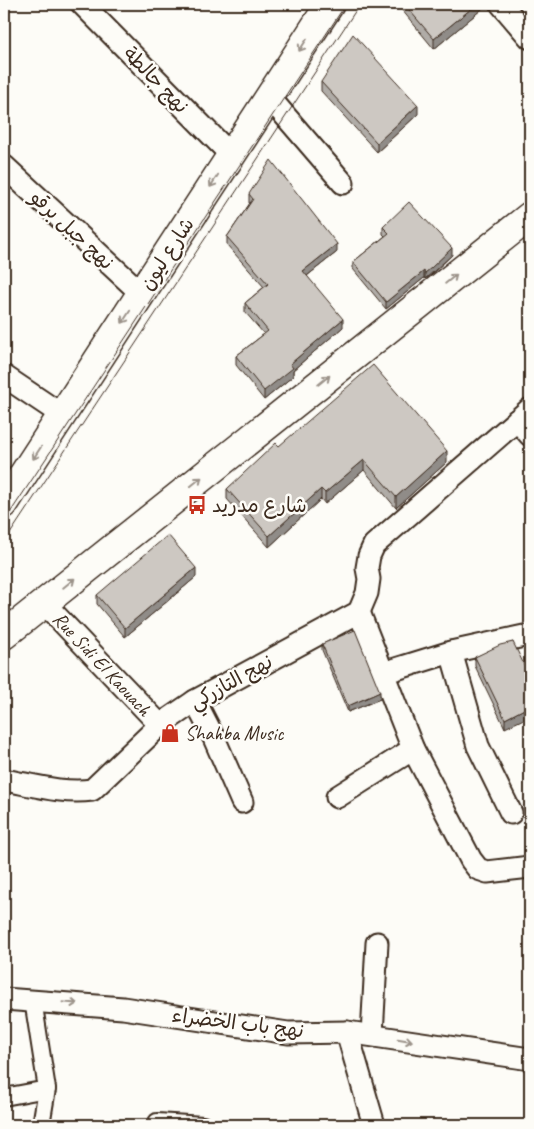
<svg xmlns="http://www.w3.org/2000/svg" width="534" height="1129" font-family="Caveat,'Playpen Sans Arabic',sans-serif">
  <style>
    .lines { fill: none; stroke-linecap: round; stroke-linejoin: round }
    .pedestrian-casing { stroke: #3b2a1e; stroke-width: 20 }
    .minor-casing { stroke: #3b2a1e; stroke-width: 25 }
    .tertiary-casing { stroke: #3b2a1e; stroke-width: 31 }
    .pedestrian { stroke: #fdfcf7; stroke-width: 16 }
    .minor { stroke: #fdfcf7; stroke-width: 21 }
    .tertiary { stroke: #fdfcf7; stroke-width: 28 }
    .tram { stroke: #3b2a1e; stroke-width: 1 }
    .wall { fill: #b0aca7; stroke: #3b2a1e }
    .shaded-wall { fill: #908c88; stroke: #3b2a1e }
    .building { fill: #cdc8c2; stroke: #3b2a1e }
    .oneway { stroke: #9c938a }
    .labels { text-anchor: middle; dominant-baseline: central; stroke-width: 5; stroke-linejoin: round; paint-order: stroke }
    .street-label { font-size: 20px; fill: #3b2a1e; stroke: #fdfcf7 }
    .poi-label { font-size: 20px; fill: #3b2a1e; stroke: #fdfcf7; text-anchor: start }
  </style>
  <rect width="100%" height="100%" fill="#fdfcf7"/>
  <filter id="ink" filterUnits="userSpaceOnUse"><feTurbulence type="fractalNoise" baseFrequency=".02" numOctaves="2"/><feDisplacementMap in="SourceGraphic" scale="10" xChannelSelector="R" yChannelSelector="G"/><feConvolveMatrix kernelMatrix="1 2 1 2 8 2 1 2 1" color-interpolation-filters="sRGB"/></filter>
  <g filter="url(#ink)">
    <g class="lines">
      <g class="pedestrian-casing">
        <g id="pedestrian">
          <polyline points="33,1000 47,1089 41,1125"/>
          <polyline points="4,1097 47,1089"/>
          <polyline points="157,1122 203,1125"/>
        </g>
      </g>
      <g class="minor-casing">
        <g id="minor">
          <polyline points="82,4 231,155"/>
          <polyline points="501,4 530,38"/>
          <polyline points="269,97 343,183"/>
          <polyline points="4,166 141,293"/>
          <polyline points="4,376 62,415"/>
          <polyline points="517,420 530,435"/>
          <polyline points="44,603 160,725"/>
          <polyline points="359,612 413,749 471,860 478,869 487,872 530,867"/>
          <polyline points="451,652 478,746 511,813"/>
          <polyline points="383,673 451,652 524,636"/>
          <polyline points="195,701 214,738 242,802"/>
          <path d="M4,780C33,785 63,794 92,790L160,725L195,701L359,612L367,593L369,579L367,568L369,556L374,545L530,409"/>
          <polyline points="337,797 413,749"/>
          <polyline points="4,999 123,1008 288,1033 347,1032 530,1059"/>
          <polyline points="347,1032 374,1125"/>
          <polyline points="372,1035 377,943"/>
        </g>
      </g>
      <g class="tertiary-casing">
        <g id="tertiary">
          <polyline points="4,504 330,4"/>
          <polyline points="4,635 530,216"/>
        </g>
      </g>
      <use href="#pedestrian" class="pedestrian"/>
      <use href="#minor" class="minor"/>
      <use href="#tertiary" class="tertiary"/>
      <g class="tram">
        <polyline points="4,522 346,4"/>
        <polyline points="4,543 360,4"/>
      </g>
    </g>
    <g class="wall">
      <polygon points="397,4 482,4 482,9 434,49"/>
      <polygon points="321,82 418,114 377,152 321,91"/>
      <polygon points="249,194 337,252 307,276 343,327 293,370 293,376 264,400 236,365 236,356 264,334 245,312 245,303 264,287 227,245 227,237 250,203 249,203"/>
      <polygon points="383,227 452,255 431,275 425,279 424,278 386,309 353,269 353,262 385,236 383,234"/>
      <polygon points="279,446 447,462 396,508 364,470 325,504 321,499 269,547 227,499 227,489"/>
      <polygon points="196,577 125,637 97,604 97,595"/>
      <polygon points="513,642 505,728 475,666 475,657"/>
      <polygon points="322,644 380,699 348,712 322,650"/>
    </g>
    <g class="shaded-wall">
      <polygon points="477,4 482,4 482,9 434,49 434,39"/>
      <polygon points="418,105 418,114 377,152 377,143"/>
      <polygon points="337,244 337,252 303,279 303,271"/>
      <polygon points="452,248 452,255 425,279 425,273"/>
      <polygon points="424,271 424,278 386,309 386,302"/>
      <polygon points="343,319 343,327 293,370 293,376 264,400 264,391 290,364"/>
      <polygon points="447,451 447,462 396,508 396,497"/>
      <polygon points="364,460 364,470 325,504 325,493"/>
      <polygon points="321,489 321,499 269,547 269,536"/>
      <polygon points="196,568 196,577 125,637 125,628"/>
      <polygon points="380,692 380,699 348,712 348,706"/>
      <polygon points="530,706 530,716 505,728 505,719"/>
    </g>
    <g class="building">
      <polygon points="404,4 477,4 434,39"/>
      <polygon points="353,34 418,105 377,143 321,82"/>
      <polygon points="271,160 337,244 303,271 343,319 290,364 293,368 264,391 236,356 268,331 245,303 268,284 227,237 253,199 249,194"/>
      <polygon points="409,202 452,248 431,268 425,273 424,271 386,302 353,262 389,233 383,227"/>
      <polygon points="373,365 447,451 396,497 364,460 325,493 321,489 269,536 227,489 276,443 279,446"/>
      <polygon points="168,535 196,568 125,628 97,595"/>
      <polygon points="355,630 380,692 348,706 322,644"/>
      <polygon points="513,642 530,677 530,706 505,719 475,657 500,645"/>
    </g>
    <defs><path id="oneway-shaft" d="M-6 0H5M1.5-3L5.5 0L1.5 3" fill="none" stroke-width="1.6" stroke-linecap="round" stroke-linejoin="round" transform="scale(1.25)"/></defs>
    <g class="oneway">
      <use href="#oneway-shaft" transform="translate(303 45) rotate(123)"/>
      <use href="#oneway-shaft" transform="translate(214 181) rotate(123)"/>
      <use href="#oneway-shaft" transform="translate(451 279) rotate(-39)"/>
      <use href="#oneway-shaft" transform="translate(126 317) rotate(123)"/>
      <use href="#oneway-shaft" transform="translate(324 380) rotate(-39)"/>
      <use href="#oneway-shaft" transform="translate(37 453) rotate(123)"/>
      <use href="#oneway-shaft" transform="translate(196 482) rotate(-39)"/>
      <use href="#oneway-shaft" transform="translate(69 583) rotate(-39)"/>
      <use href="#oneway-shaft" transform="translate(70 1003) rotate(5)"/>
      <use href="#oneway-shaft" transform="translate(405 1040) rotate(9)"/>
    </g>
  </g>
  <defs>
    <g id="bus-bare" transform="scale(1.5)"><path d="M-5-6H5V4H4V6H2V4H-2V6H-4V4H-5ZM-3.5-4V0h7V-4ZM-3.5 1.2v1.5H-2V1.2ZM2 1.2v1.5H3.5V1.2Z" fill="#c8321e" stroke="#fdfcf7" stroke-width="2.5" paint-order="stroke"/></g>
    <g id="shop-bare" transform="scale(1.5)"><path d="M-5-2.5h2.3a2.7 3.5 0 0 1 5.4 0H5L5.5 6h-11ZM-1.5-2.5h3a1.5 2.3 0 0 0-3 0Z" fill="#c8321e" stroke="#fdfcf7" stroke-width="2.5" paint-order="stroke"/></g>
  </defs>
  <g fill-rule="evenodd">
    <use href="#bus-bare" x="197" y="505"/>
    <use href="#shop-bare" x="170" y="733"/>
  </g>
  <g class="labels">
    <g class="street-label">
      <text transform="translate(156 80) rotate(46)">نهج جالطة</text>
      <text transform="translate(72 230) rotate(43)">نهج جبل برقو</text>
      <text transform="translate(167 254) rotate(-57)">شارع ليون</text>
      <text transform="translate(102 664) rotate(47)">Rue Sidi El Kaouach</text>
      <text transform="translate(231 682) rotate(-29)">نهج التازركي</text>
      <text transform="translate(238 1023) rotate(7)">نهج باب الخضراء</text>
    </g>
    <g class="poi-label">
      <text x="212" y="505">شارع مدريد</text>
      <text x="185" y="733">Shahba Music</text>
    </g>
  </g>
  <rect width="534" height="1129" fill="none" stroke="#fdfcf7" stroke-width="20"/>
  <rect x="10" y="10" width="514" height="1109" fill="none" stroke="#3b2a1e" stroke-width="2" filter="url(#ink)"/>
</svg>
